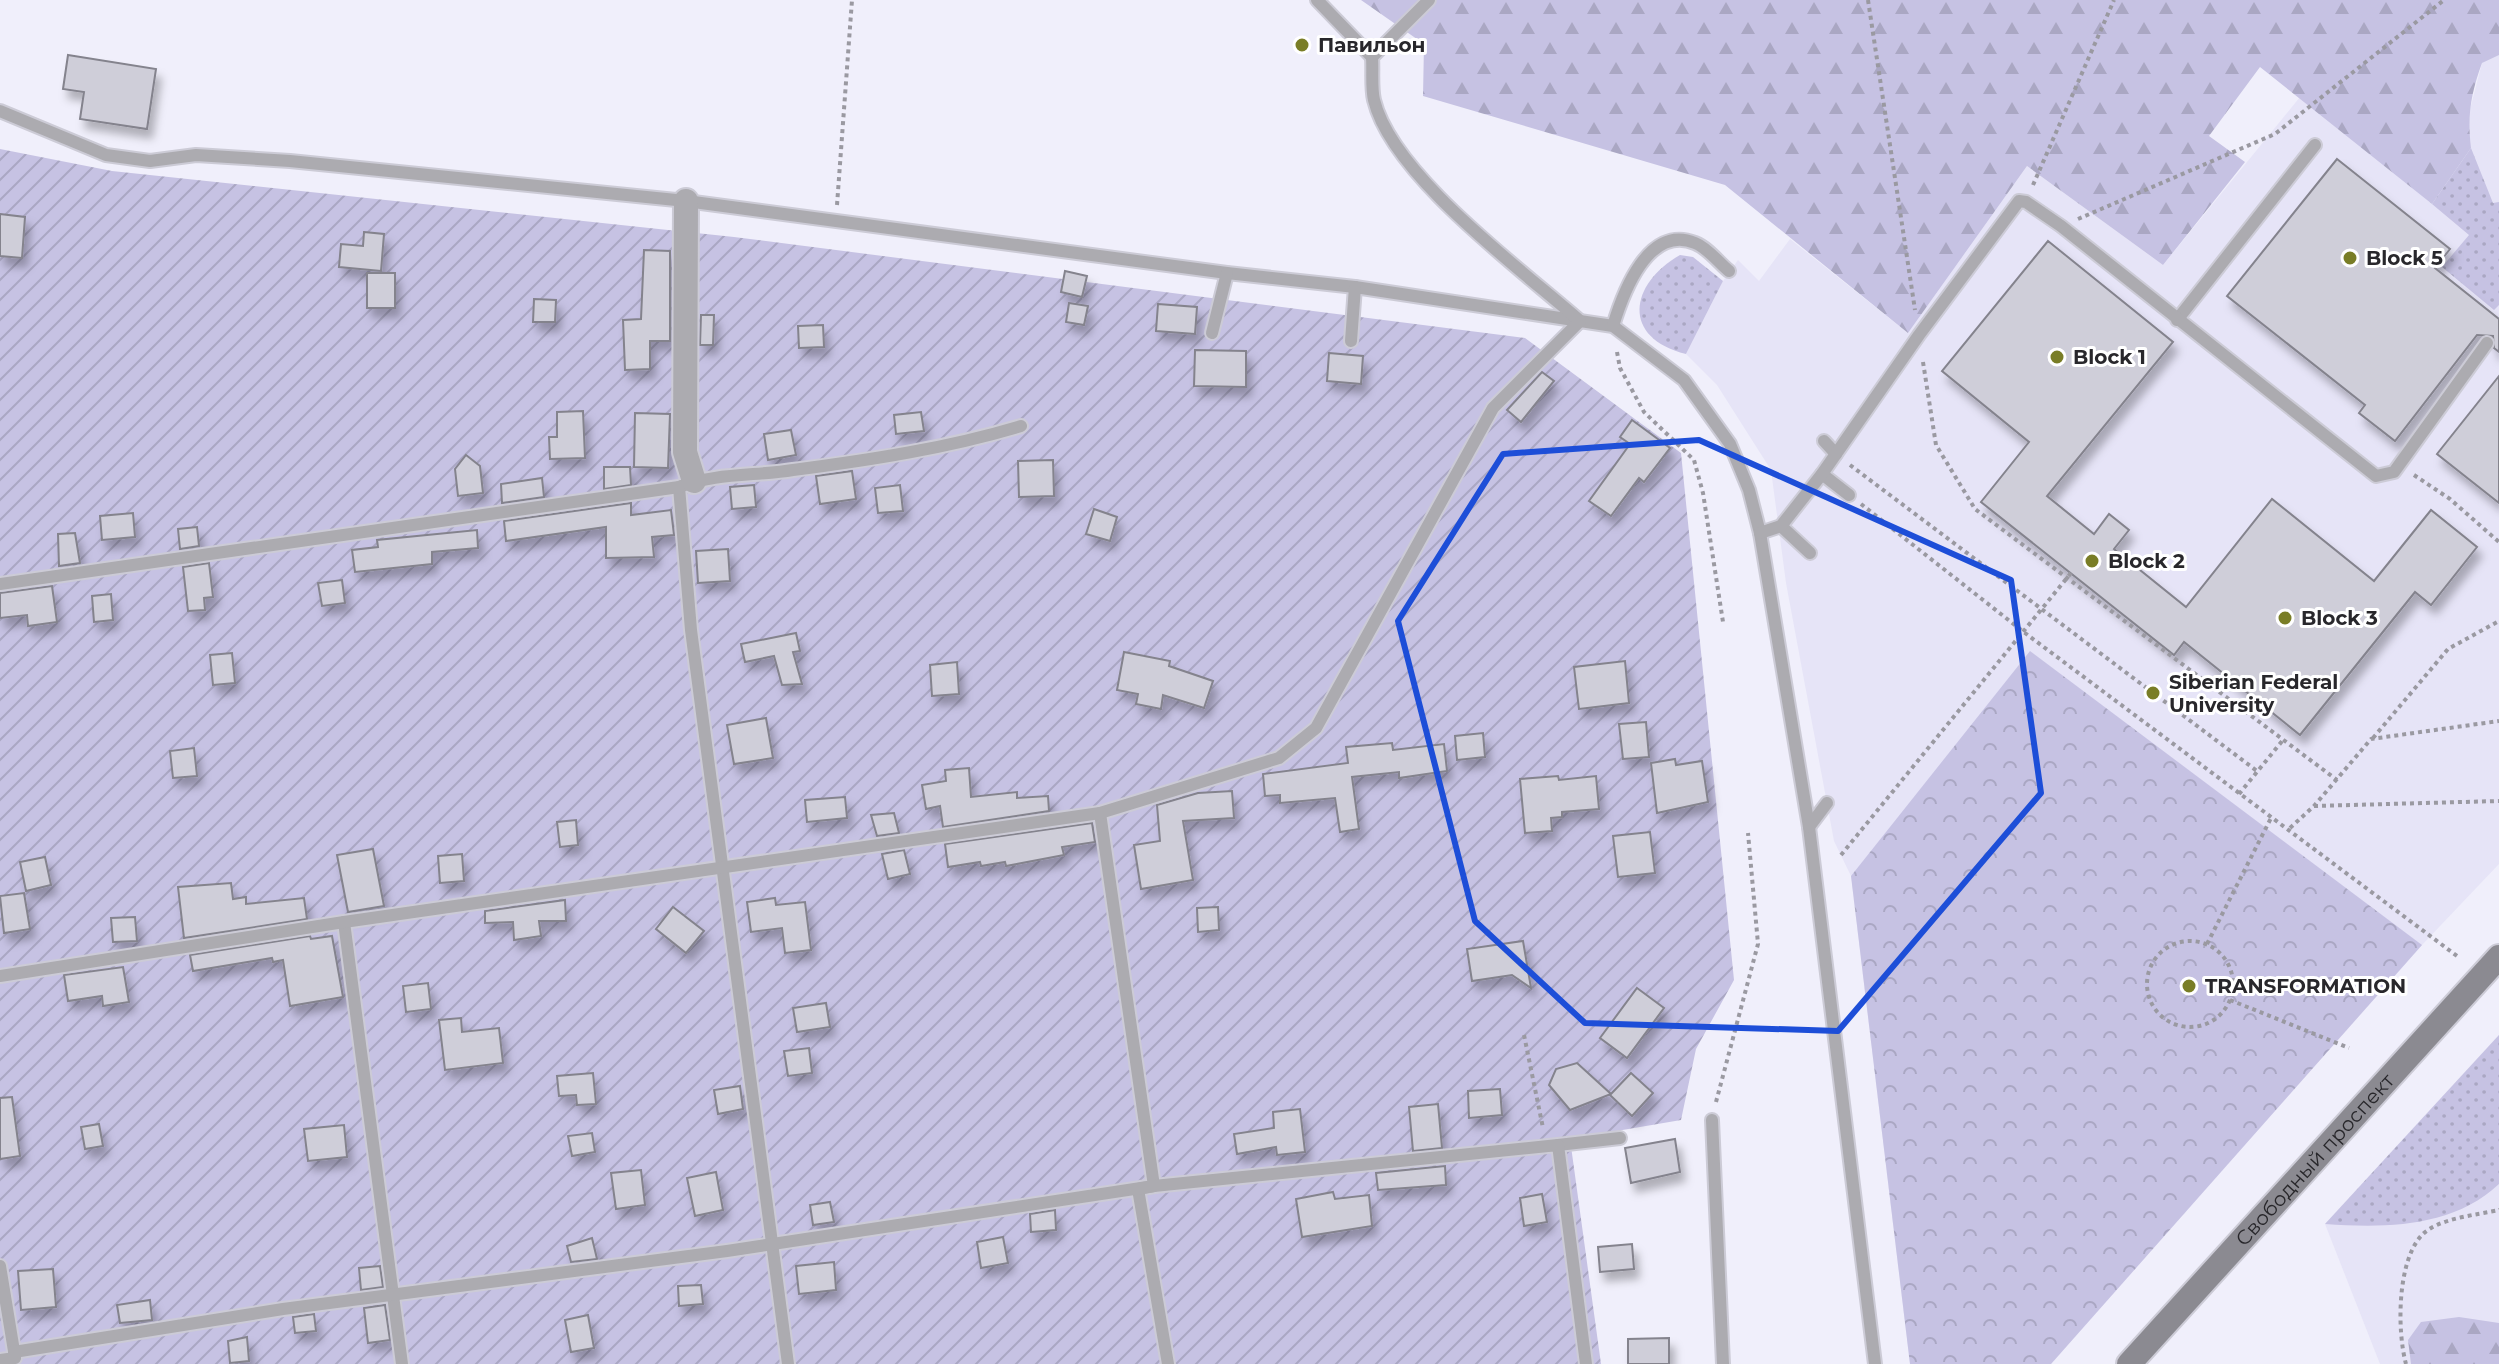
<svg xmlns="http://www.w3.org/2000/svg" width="2499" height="1364" font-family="Montserrat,sans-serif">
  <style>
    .built { fill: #e6e4f7 }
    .grass { fill: url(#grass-dots) }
    .forest { fill: url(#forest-firs) }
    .park { fill: url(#park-crowns) }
    .garden { fill: url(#garden-furrows) }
    .building { fill: #cfced9; stroke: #84838d; stroke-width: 2; filter: url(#shadow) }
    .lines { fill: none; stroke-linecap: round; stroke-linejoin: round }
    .service-casing { stroke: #cccbd6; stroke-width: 16 }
    .minor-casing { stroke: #cccbd6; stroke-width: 28 }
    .secondary-casing { stroke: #cccbd6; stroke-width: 28 }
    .path { stroke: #9a99a1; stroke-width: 4; stroke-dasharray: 4 4; stroke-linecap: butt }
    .service { stroke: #acabb0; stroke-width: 12 }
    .minor { stroke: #acabb0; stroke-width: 24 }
    .secondary { stroke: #8b8a91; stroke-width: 24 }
    .marked { fill: none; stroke: #1d4ed8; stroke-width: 6; stroke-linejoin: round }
    .poi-dot { fill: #797d26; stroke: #fff; stroke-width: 3 }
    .labels { text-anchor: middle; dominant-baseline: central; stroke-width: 6; stroke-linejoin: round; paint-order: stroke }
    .poi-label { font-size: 20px; font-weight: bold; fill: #28272b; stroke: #fff; text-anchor: start }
    .street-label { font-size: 20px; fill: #28272b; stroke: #fff }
  </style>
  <defs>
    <pattern id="grass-dots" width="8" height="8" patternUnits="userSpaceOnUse" patternTransform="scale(2)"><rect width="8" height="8" fill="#c6c2e3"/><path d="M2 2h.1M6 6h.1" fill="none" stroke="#aaa7c3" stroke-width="1.8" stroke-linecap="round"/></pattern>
    <pattern id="forest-firs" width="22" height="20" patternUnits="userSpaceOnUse" patternTransform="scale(2)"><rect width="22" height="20" fill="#c6c2e3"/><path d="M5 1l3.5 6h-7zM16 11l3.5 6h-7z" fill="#aaa7c3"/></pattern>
    <pattern id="park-crowns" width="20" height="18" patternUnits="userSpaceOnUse" patternTransform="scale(2)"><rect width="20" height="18" fill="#c6c2e3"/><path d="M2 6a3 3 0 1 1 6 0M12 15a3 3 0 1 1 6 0" fill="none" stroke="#aaa7c3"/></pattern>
    <pattern id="garden-furrows" width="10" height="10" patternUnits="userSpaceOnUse" patternTransform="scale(2)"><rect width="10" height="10" fill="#c6c2e3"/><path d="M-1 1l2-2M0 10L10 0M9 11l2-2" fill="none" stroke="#aaa7c3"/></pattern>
    <filter id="shadow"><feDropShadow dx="5" dy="9" stdDeviation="4" flood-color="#0004"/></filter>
  </defs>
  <rect width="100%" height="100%" fill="#f0effb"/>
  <g class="built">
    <polygon points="2495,55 2499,55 2499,864 2422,945 2051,1364 1910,1364 1851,876 1834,841 1786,583 1771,470 1717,385 1686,354 1723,281 1738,260 1759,281 1790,239 1908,333 2027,166 2163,265 2300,97 2432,204 2467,121 2482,63"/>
    <polygon points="2499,1035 2499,1364 2380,1364 2325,1224"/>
  </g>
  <g class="grass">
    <polygon points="2471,148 2493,203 2499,202 2499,305 2494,310 2442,267 2469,235 2432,204"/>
    <path d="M1680,255L1693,257L1723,281L1686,354C1621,338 1629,284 1680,255Z"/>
    <path d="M2499,1035V1184C2452,1228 2385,1228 2325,1224Z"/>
  </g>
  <g class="forest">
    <path d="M1361,0H2499V55L2482,63C2471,93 2467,116 2471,148L2432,204L2260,67L2209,136L2245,162L2163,265L2027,166L1908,333L1725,185L1423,96L1424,44Z"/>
    <polygon points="2459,1317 2499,1323 2499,1364 2411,1364 2408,1340 2421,1322"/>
  </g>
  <polygon class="park" points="2030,651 2422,945 2051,1364 1910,1364 1851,876"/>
  <polygon class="garden" points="0,149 112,171 734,237 1525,338 1681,453 1734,980 1696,1049 1681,1120 1570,1139 1601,1364 0,1364"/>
  <g class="building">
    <polygon points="68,55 156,69 147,129 80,119 84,92 63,89"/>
    <polygon points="2337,159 2450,249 2435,268 2499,319 2499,352 2494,348 2493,336 2477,335 2395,441 2359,413 2365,405 2227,296"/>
    <polygon points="0,214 25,217 22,258 0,256"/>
    <polygon points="364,232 384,234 381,271 339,267 341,244 363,246"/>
    <polygon points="2048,241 2173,342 2047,496 2094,534 2109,514 2129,530 2114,549 2186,607 2272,499 2374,581 2431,510 2477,547 2431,605 2415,592 2300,735 2184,642 2174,655 1981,502 2029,442 1942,371"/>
    <polygon points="644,250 670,251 670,341 650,341 650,369 625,370 623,320 641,319"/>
    <polygon points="1065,271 1087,276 1082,297 1061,292"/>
    <rect x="367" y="273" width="28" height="35"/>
    <polygon points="534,299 556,300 555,322 533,322"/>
    <polygon points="1069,303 1088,306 1084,325 1066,322"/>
    <polygon points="1158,304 1197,307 1195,334 1156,331"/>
    <polygon points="701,315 714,315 713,345 700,345"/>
    <polygon points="823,325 824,347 799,348 798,326"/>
    <polygon points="1195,350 1246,351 1246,387 1194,386"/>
    <polygon points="1329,353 1363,356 1361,384 1327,381"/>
    <polygon points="1542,372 1554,381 1521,422 1507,410"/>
    <polygon points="2499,376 2499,503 2437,454"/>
    <polygon points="583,411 585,458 550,459 549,437 557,437 557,412"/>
    <polygon points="921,412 924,431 896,434 894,415"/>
    <polygon points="635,413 670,414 668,468 634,467"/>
    <polygon points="1632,420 1670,448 1644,482 1639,478 1611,516 1589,501 1630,444 1620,437"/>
    <polygon points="791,430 796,455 768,460 764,434"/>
    <polygon points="466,455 480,466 483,493 458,496 455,469"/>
    <polygon points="1053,460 1054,496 1019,497 1018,461"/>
    <polygon points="604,467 630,467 631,485 604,489"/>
    <polygon points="852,471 856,499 820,504 816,476"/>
    <polygon points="542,478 544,497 502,503 501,484"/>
    <polygon points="754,485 756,507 732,509 730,487"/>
    <polygon points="900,485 903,511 878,513 875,488"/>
    <polygon points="631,503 631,515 671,510 674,535 652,537 654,557 606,558 606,527 506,541 504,521"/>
    <polygon points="1094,509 1117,517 1110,541 1086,534"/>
    <polygon points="133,513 135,537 102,540 100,516"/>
    <polygon points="197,527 199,546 180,549 178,529"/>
    <polygon points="477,530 478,548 432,552 432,564 355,572 352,550 378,547 377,540"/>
    <polygon points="75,533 80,563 59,566 58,534"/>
    <polygon points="728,549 730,581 698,583 696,551"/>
    <polygon points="209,563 213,597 204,598 205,610 188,611 183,567"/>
    <polygon points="342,580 345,603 322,606 318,583"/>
    <polygon points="52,586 57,622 28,626 27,615 0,618 0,593"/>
    <polygon points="111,594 113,620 94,622 92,596"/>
    <polygon points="796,633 800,651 793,652 802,684 782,685 774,656 745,662 741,644"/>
    <polygon points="1124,652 1170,661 1169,666 1213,681 1204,708 1163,695 1161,709 1136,704 1138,694 1117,690"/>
    <polygon points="232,653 235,683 213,685 210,655"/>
    <polygon points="1625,661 1629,703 1579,709 1574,667"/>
    <polygon points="957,662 959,694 932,696 930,665"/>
    <polygon points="766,718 773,758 734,764 727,725"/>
    <polygon points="1646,722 1649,757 1623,759 1619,724"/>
    <polygon points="1483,733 1485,757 1457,760 1455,736"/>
    <polygon points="1392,743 1393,750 1444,744 1447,771 1399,778 1399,772 1352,777 1359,829 1340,832 1335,798 1280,803 1280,795 1265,796 1263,774 1348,763 1346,747"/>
    <polygon points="194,748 197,776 173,778 170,751"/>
    <polygon points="1675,759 1676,765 1702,761 1708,802 1657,813 1651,763"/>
    <polygon points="969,768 971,797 1017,792 1017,798 1048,796 1049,811 943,827 940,806 926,809 922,785 946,781 945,770"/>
    <polygon points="1558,776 1559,780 1596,776 1599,809 1562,812 1562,817 1551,818 1552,831 1525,833 1520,779"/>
    <polygon points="1232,791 1234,818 1183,821 1193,880 1141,889 1134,845 1160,841 1157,805 1198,793"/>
    <polygon points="845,797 847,818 807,822 805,800"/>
    <polygon points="894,813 899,833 877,836 871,815"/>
    <polygon points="576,820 578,845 560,847 557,822"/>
    <polygon points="1092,823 1095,842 1062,847 1064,855 1006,866 1005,862 981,866 980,862 948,867 945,844"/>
    <polygon points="1650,832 1655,873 1618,877 1613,836"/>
    <polygon points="373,849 384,906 348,912 337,855"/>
    <polygon points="904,850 910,874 888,879 882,854"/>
    <polygon points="462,854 464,881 440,883 438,856"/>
    <polygon points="45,857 51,885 26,891 20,862"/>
    <polygon points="231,883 233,899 246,897 246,904 304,898 307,919 184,938 178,887"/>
    <polygon points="24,893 30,929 4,933 0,896"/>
    <polygon points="775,898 776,905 805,902 811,950 785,953 782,928 751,932 747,902"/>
    <polygon points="565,900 566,921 539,921 541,936 514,940 513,922 485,923 485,911"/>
    <polygon points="673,907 704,931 686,953 656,929"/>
    <polygon points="1218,907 1219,930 1198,932 1197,908"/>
    <polygon points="135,917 137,941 113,942 111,918"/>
    <polygon points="310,936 311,939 332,936 343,997 290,1006 283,960 273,962 272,958 193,971 190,955"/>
    <polygon points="1523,941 1531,988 1512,975 1472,981 1467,949"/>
    <polygon points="123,967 129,1002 103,1006 102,996 68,1001 64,975"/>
    <polygon points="428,983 431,1009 406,1012 403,986"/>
    <polygon points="1637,988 1664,1008 1627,1058 1600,1038"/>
    <polygon points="826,1003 830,1027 797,1032 793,1008"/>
    <polygon points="461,1018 462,1032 499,1028 503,1063 445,1070 439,1020"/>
    <polygon points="809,1048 812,1073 788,1076 784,1051"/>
    <polygon points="1577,1063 1611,1094 1570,1110 1549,1085 1556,1069"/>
    <polygon points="593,1073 596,1104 577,1105 576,1095 559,1096 557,1076"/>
    <polygon points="1631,1073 1653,1093 1632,1116 1610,1095"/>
    <polygon points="740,1086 743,1109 718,1114 714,1090"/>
    <polygon points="1500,1089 1502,1115 1469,1118 1468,1091"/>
    <polygon points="12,1097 20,1156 0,1159 0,1098"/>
    <polygon points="1438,1104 1442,1148 1413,1151 1409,1107"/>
    <polygon points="1300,1109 1305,1152 1277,1155 1276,1147 1237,1154 1234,1134 1274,1128 1273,1112"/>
    <polygon points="99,1124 103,1146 85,1149 81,1127"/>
    <polygon points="344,1125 347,1157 308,1161 304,1129"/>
    <polygon points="592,1133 595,1152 572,1156 568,1136"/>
    <polygon points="1675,1139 1680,1172 1631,1183 1625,1148"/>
    <polygon points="1445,1166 1446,1185 1378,1190 1376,1173"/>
    <polygon points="641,1170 645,1205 616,1209 611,1173"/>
    <polygon points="716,1172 723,1210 695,1216 687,1178"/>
    <polygon points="1333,1192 1335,1199 1369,1195 1372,1226 1302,1237 1296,1199"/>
    <polygon points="1542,1194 1547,1222 1524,1226 1520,1198"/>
    <polygon points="830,1202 834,1222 813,1225 810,1205"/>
    <polygon points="1055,1210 1056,1230 1031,1232 1030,1214"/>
    <polygon points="1003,1237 1008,1263 981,1268 977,1242"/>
    <polygon points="592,1238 597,1259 571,1262 567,1246"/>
    <polygon points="1632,1244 1634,1269 1600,1272 1598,1247"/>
    <polygon points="834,1262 836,1290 799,1294 796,1266"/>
    <polygon points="380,1266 383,1287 361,1290 359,1268"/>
    <polygon points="53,1269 56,1307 21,1310 18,1271"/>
    <polygon points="701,1285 703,1304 679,1306 678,1286"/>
    <polygon points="150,1300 152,1320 120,1323 117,1305"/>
    <polygon points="385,1305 390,1340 368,1343 364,1308"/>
    <polygon points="314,1314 316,1331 295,1333 293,1317"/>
    <polygon points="588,1315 594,1348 571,1352 565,1320"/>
    <polygon points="247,1337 249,1361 230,1363 228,1341"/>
    <polygon points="1669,1338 1669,1364 1628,1364 1628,1339"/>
  </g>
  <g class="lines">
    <g class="service-casing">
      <g id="service">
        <polyline points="1317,0 1372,57"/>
        <polyline points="0,111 106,155 150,161 196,155 290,161 686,201 1227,273 1355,287 1613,326 1684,380 1730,444 1749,490 1760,533 1809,827 1875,1364"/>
        <polyline points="2177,320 2315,145"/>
        <path d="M1613,326C1623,293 1648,224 1695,243C1708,248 1719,263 1729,271"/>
        <polyline points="1212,333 1227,273"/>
        <polyline points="1351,341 1355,287"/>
        <polyline points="1824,441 1836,454"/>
        <polyline points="1822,474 1849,495"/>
        <polyline points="684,485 679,487 691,630 788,1364"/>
        <polyline points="1781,526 1810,553"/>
        <polyline points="1760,533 1781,526 1822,474 1919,335 2019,201 2026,202 2061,226 2376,476 2394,472 2487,343"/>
        <path d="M0,584L679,487C714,473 756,476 793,470C870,460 948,448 1021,426"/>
        <polyline points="1100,813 1154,1186 1138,1189 1168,1364"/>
        <polyline points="1809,827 1827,803"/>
        <polyline points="344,922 402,1364"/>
        <path d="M0,976L344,922L1100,813L1279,758L1316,728L1493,408L1580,321C1521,269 1392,175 1374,100C1371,87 1373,71 1372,57L1429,0"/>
        <polyline points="1712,1120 1723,1364"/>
        <polyline points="1558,1145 1620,1138"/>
        <polyline points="0,1266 15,1357"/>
        <polyline points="0,1360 15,1358 14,1352 283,1309 727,1251 1154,1186 1558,1145 1586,1364"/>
      </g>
    </g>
    <g class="minor-casing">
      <polyline id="minor" points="686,201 685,452 694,481"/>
    </g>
    <g class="secondary-casing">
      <g id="secondary">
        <path id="s1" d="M2129,1364L2499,957"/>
      </g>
    </g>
    <g class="path">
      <polyline points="1868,0 1915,310"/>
      <polyline points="2033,185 2114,0"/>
      <polyline points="837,205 852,0"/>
      <polyline points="2078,219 2275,134 2444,0"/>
      <polyline points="1617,352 1620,368 1644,412 1694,460 1703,493 1723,622"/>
      <polyline points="1923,362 1936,445 1975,509 2337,780"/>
      <polyline points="1850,465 2257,771"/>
      <polyline points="2414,475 2450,499 2499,542"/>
      <polyline points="1861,504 2025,633 2457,956"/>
      <polyline points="2373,738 2448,649 2499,621"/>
      <polyline points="2239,794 2283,740"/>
      <polyline points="2314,806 2499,801"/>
      <polyline points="2290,828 2314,806 2371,739 2499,721"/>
      <polyline points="1841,855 2071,573"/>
      <circle cx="2190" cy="984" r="43"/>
      <polyline points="2207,944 2271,818"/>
      <polyline points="2230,1000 2349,1048"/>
      <polyline points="1524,1035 1543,1128"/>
      <polyline points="1716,1102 1758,944 1748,833"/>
      <path d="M2406,1364C2397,1331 2397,1263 2421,1236C2437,1218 2477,1215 2499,1210"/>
    </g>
    <use href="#service" class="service"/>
    <use href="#minor" class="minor"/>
    <use href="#secondary" class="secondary"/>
  </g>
  <path class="marked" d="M1699,440L2011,580L2041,793L1838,1031L1585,1023L1475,921L1398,621L1503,454Z"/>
  <g class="poi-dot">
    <circle cx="1302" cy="45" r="8"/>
    <circle cx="2350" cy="258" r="8"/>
    <circle cx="2057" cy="357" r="8"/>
    <circle cx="2092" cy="561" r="8"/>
    <circle cx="2285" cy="618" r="8"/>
    <circle cx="2153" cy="693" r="8"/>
    <circle cx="2189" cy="986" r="8"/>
  </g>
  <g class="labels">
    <g class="poi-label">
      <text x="1318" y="45">Павильон</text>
      <text x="2366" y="258">Block 5</text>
      <text x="2073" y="357">Block 1</text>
      <text x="2108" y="561">Block 2</text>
      <text x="2301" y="618">Block 3</text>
      <text x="2169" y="682">Siberian Federal<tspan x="2169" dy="23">University</tspan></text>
      <text x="2205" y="986">TRANSFORMATION</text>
    </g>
    <g class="street-label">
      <text stroke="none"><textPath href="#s1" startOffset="276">Свободный проспект</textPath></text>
    </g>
  </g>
</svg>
